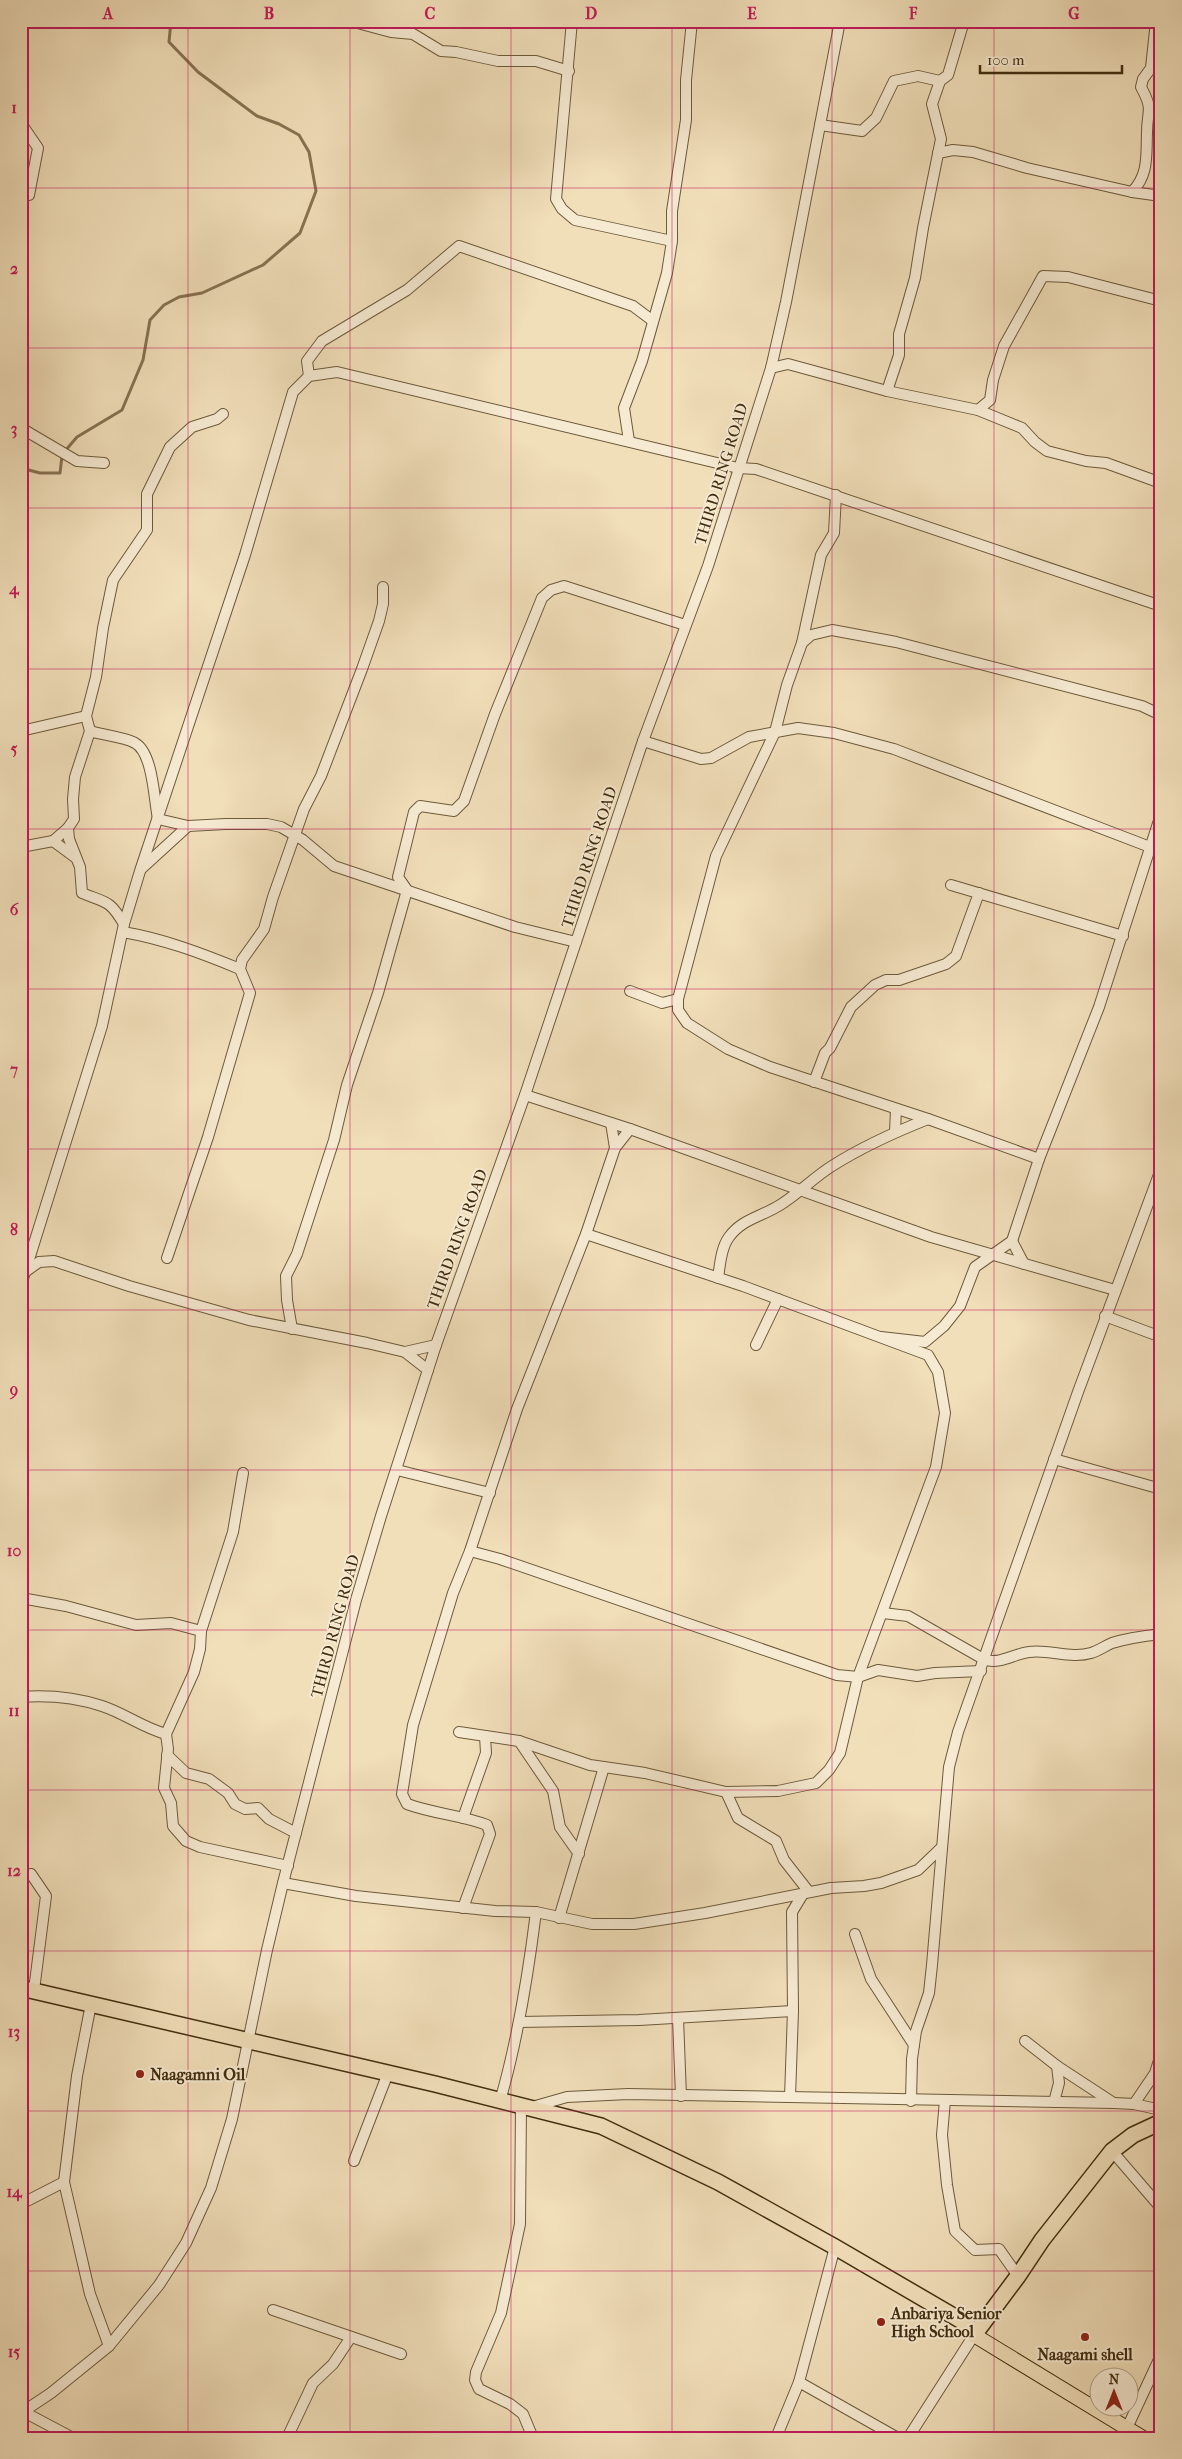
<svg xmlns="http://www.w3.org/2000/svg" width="1182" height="2459" font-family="'IM FELL French Canon',serif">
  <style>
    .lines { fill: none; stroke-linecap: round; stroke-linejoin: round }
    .stream { stroke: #877353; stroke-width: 3 }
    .minor-casing { stroke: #6d5a3a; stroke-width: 12 }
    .major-casing { stroke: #412d0f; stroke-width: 16 }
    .highway-casing { stroke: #412d0f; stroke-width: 18 }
    .minor { stroke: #f6ead2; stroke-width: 10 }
    .major { stroke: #f1dfba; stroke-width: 14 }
    .highway { stroke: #f1dfba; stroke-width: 15 }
    .grid { fill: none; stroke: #c2185b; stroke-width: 1; stroke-opacity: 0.55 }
    .poi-dot { fill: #8f2418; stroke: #f6ead2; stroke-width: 2 }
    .labels { text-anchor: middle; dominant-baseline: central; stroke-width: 4; stroke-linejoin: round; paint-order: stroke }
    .street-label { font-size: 16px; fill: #412d0f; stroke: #f6ead2 }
    .poi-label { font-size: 16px; font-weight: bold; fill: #412d0f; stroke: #f6ead2; text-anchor: start }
    .neatline { fill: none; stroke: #c2185b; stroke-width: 2 }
    .grid-label { font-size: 16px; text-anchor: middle; font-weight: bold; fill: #c2185b }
  </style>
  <rect width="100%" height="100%" fill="#f1dfba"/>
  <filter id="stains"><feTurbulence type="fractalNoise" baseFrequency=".004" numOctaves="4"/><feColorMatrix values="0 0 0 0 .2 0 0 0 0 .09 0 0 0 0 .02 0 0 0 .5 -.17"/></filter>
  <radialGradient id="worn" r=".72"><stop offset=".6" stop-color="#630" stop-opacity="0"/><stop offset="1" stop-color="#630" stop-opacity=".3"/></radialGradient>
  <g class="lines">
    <g class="stream">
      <polyline points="65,451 77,437 122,410 143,360 150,320 164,305 179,297 202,293 263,265 300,233 316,191 309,152 299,135 279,124 257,116 198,72 169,42 171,21"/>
      <polyline points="21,468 40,473 60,473 62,456"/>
    </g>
    <g class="minor-casing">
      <g id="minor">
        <polyline points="350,21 391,32 413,34 441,51 456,52 498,61 536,61 569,71"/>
        <polyline points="572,21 556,199 562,209 575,220 672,241"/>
        <polyline points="21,34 22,31"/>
        <polyline points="21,123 38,148 29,195 21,197"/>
        <polyline points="820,125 862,131 876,118 894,81 918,76 940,81 948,75 964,21"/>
        <polyline points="938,153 953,150 973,152 1027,168 1132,192 1161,196"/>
        <path d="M1132,192C1149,174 1146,156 1147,133C1147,109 1154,111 1141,87L1143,79L1151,68L1156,21"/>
        <polyline points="771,368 788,364 887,391 978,410 1022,428 1035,442 1047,451 1086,461 1106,463 1161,483"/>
        <polyline points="309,376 307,361 322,341 407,290 459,246 633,306 653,321"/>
        <polyline points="887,391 899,355 899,334 915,278 923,228 941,139 932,104 940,81"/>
        <polyline points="978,410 990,400 993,380 1004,346 1043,276 1068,277 1161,301"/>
        <polyline points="21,428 77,461 104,463"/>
        <polyline points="629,441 624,408 642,361 667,273 672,241 672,211 686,120 686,80 692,21"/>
        <polyline points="802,643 821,555 834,533 836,495"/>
        <polyline points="21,731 86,716"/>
        <path d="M90,731C102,735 125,737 135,743C153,753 154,799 158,819L188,826L226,824H267L281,827L303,840L334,866L515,927L576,942"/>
        <polyline points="643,741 701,759 711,758 749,737 798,728 834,733 894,749 1150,847"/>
        <polyline points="53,841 76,858"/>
        <polyline points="21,847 53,841 68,828"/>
        <polyline points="141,869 188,826"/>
        <polyline points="951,885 1123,936"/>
        <path d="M124,924C109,899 106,903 82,893L80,867L69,839L68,828L74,819L73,799L75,777L90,731L86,716L96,677L103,628L113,580L147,530V494L170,447L192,427L217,419L223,414"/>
        <path d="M123,932C164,939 201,953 240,969"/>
        <polyline points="630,991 662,1003 678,999"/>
        <polyline points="814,1082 825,1053 830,1048 851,1007 875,985 886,980 899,980 946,964 956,956 979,893"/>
        <polyline points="525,1095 630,1129 931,1237 1115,1290"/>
        <polyline points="611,1123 615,1148"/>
        <polyline points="895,1132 896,1109"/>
        <polyline points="1039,1159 1099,1007 1161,814"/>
        <polyline points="1012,1241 1024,1264"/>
        <polyline points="167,1258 208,1137 250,993 240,969 242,960 264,929 273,897 304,809 321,776 362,669 379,621 383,604 383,587"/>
        <polyline points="22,1274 39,1262 54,1261 129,1286 249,1320 367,1343 405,1352 428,1370"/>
        <path d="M718,1278C720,1265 721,1248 729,1237C742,1219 761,1217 780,1205C798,1194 813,1178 832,1166C862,1147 895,1132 928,1119"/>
        <polyline points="21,1285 102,1026 124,924 140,871 245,555 293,392 309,376 337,372 738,468 756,469 1161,606"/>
        <polyline points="1105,1316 1161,1337"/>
        <polyline points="292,1329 287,1300 286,1276 297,1254 334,1140 347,1085 378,993 407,890 398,877 414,812 420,806 454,811 464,801 495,714 542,598 551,590 564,586 685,625"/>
        <polyline points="881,1337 925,1342 944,1326 960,1306 975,1267 1012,1241 1039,1159 928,1119 770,1067 728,1049 687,1023 678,1010 678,999 716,856 775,732 787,685 802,643 811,635 832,630 896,642 1142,706 1161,715"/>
        <polyline points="756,1345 778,1299"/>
        <polyline points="405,1352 436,1345"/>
        <polyline points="1054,1459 1161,1489"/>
        <polyline points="397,1470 490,1493"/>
        <polyline points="243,1473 233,1532 201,1631 200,1649 194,1672 166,1734 168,1749 164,1788 171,1803 173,1826 186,1841 200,1847 288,1866"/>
        <polyline points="470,1551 500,1559 837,1675 858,1677 936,1467 945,1413 938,1372 928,1355 743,1286 586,1234"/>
        <polyline points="21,1598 66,1606 136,1625 171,1623 201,1631"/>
        <path d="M883,1613L908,1616L985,1660C1002,1664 1013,1654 1029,1652C1049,1649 1071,1659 1091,1653C1098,1651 1105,1646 1112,1643C1128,1638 1143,1636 1161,1634"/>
        <path d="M21,1697C48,1695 77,1698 102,1706C124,1713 143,1728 166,1734"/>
        <polyline points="459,1732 519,1741 590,1765 645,1773 726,1792 778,1791 816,1783 829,1770 840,1753 858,1677 878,1670 917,1676 935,1673 981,1671"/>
        <polyline points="519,1741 553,1791 560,1827 579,1854"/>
        <polyline points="167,1755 186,1773 209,1779 228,1793 235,1804 245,1809 258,1808 269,1819 296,1833"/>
        <polyline points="726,1792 738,1818 776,1841 784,1860 809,1892"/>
        <polyline points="463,1818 486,1753 485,1736"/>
        <polyline points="31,1874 46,1896 34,1990"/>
        <polyline points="283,1883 356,1896 495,1911 536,1912 592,1924 634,1924 705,1913 831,1888 864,1886 881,1883 918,1870 942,1847"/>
        <path d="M463,1908L490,1834L487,1825C462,1815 434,1814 407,1804L402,1794L413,1725L453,1593L470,1551L517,1409L586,1234L615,1148L630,1129"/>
        <polyline points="559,1918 604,1767"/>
        <polyline points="855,1934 871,1979 914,2045"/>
        <polyline points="91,2004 77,2076 64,2182 90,2294 109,2346"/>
        <polyline points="678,2018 681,2096"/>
        <polyline points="519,2022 639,2020 793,2011"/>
        <polyline points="1025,2041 1057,2066 1059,2083 1054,2102"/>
        <polyline points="1057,2066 1112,2102"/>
        <polyline points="790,2097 793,2011 792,1912 803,1894"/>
        <polyline points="945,2100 942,2135 947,2185 955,2231 975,2250 999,2249 1018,2276"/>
        <path d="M500,2101C518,2039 528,1976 536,1912"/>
        <polyline points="911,2101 912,2059 916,2031 929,1993 932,1965 949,1767 958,1732 1078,1392 1161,1169"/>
        <polyline points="1134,2104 1155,2073 1161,2054"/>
        <polyline points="521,2105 520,2224 501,2313 476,2372 475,2380 479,2389 510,2404 523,2414 533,2438"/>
        <polyline points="532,2107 567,2097 628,2094 1114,2103 1134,2104 1161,2110"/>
        <polyline points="1112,2151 1161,2208"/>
        <polyline points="354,2161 388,2073"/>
        <polyline points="21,2204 64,2182"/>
        <polyline points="273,2310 401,2354"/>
        <polyline points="799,2382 898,2438"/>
        <polyline points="24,2412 73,2438"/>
        <polyline points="21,2413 51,2393 109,2346 159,2285 186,2243 211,2188 232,2119 267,1950 283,1883 356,1600 381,1516 436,1345 525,1095 643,741 708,566 771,368 786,302 840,21"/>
        <polyline points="1127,2428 1161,2355"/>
        <polyline points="287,2438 313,2383 333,2364 351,2337"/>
        <polyline points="776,2438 799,2382 835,2247"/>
        <polyline points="908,2438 974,2335"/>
      </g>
    </g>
    <g class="major-casing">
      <polyline id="major" points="974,2335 1143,2438"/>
    </g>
    <g class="highway-casing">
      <polyline id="highway" points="21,1988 435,2084 601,2126 718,2182 835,2247 967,2324 974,2335 1018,2276 1042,2240 1112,2151 1133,2135 1161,2122"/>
    </g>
    <use href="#minor" class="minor"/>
    <use href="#major" class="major"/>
    <use href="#highway" class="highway"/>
  </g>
  <path class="grid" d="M188,21V2438M350,21V2438M511,21V2438M672,21V2438M832,21V2438M994,21V2438M21,188H1161M21,348H1161M21,508H1161M21,669H1161M21,829H1161M21,989H1161M21,1149H1161M21,1310H1161M21,1470H1161M21,1630H1161M21,1790H1161M21,1951H1161M21,2111H1161M21,2271H1161"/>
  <g class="poi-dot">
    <circle cx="140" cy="2074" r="5"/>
    <circle cx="881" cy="2322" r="5"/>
    <circle cx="1085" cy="2337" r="5"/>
  </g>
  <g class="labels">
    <g class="street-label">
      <text transform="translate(721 474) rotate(-73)">THIRD RING ROAD</text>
      <text transform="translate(589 857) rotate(-72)">THIRD RING ROAD</text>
      <text transform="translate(457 1239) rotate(-70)">THIRD RING ROAD</text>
      <text transform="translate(335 1626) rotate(-75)">THIRD RING ROAD</text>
    </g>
    <g class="poi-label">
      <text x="150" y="2074">Naagamni Oil</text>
      <text x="891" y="2313">Anbariya Senior<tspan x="891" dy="18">High School</tspan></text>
      <text x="1085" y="2354" text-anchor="middle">Naagami shell</text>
    </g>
  </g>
  <rect width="1182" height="2459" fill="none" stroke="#f1dfba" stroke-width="55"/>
  <g transform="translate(1114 2392)"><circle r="24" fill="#f6ead2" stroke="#ae9e84"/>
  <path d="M0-4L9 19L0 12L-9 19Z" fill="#8f2418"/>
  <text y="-8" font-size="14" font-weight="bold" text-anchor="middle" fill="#412d0f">N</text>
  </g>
  <path d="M980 65v8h142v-8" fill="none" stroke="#412d0f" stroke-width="2.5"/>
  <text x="987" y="65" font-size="15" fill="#412d0f" stroke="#f6ead2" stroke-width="4" paint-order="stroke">100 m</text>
  <rect x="28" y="28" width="1126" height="2404" class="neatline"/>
  <g class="grid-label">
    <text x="108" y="19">A</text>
    <text x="269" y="19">B</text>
    <text x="430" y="19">C</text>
    <text x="591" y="19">D</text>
    <text x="752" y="19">E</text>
    <text x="913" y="19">F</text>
    <text x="1074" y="19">G</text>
    <text x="14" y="113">1</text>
    <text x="14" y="274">2</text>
    <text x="14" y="434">3</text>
    <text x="14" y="594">4</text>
    <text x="14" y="754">5</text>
    <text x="14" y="915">6</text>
    <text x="14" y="1075">7</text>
    <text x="14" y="1235">8</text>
    <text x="14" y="1395">9</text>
    <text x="14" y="1556">10</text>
    <text x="14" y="1716">11</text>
    <text x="14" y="1876">12</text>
    <text x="14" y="2037">13</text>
    <text x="14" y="2197">14</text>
    <text x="14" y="2357">15</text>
  </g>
  <rect width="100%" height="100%" filter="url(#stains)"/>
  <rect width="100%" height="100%" fill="url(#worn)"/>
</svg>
